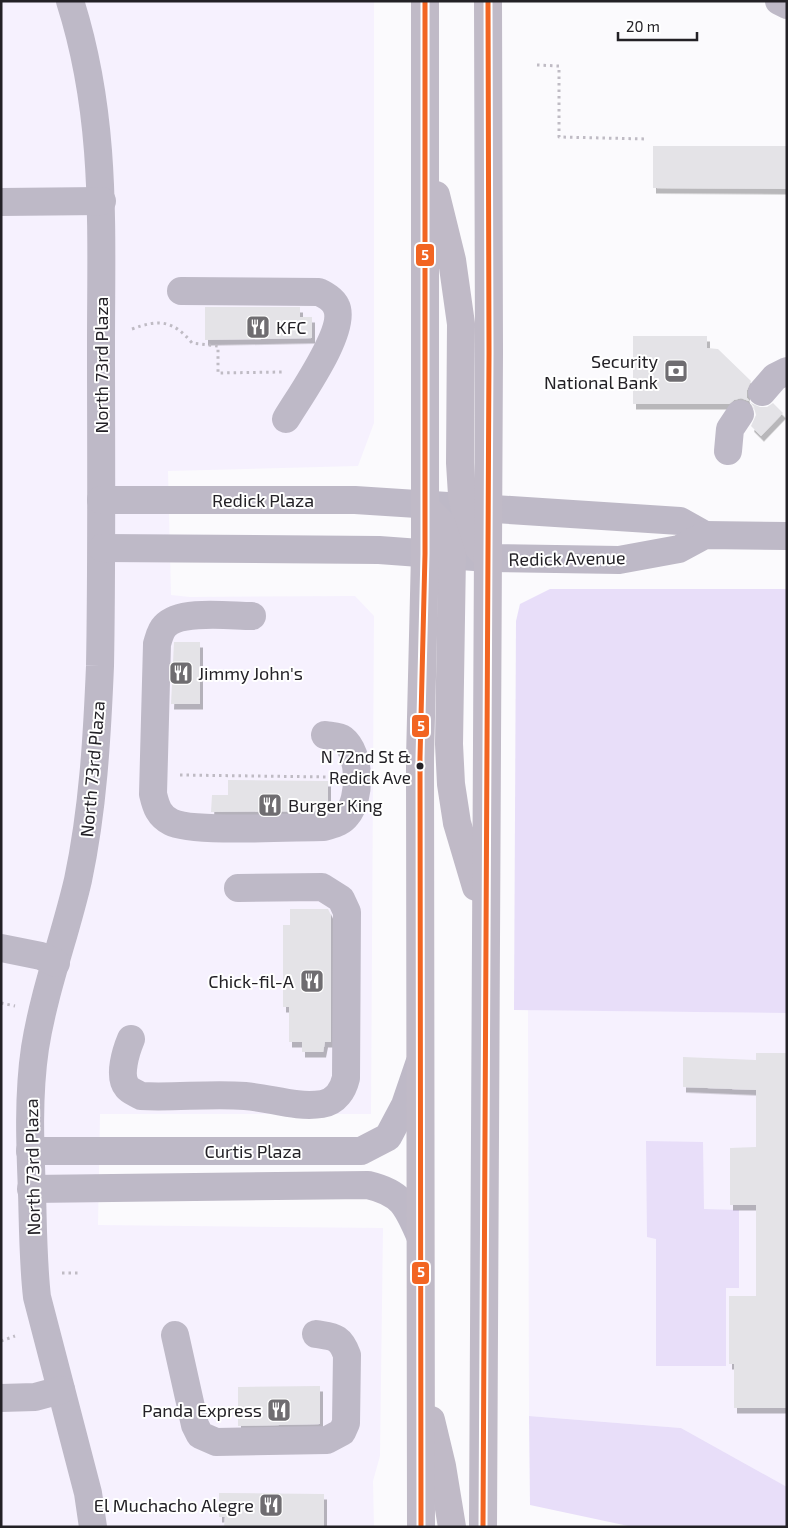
<svg xmlns="http://www.w3.org/2000/svg" width="788" height="1528" font-family="'Exo 2',sans-serif">
  <style>
    .built { fill: #f6f1fe }
    .green { fill: #e8def9 }
    .building { fill: #e4e3e7; filter: url(#shadow) }
    .lines { fill: none; stroke-linecap: round; stroke-linejoin: round }
    .path { stroke: #bfbbc4; stroke-width: 3; stroke-dasharray: 2.5 4; stroke-linecap: butt }
    .minor { stroke: #beb9c7; stroke-width: 28 }
    .major { stroke: #c0bac7; stroke-width: 28 }
    .bus-1-casing { stroke: #fff; stroke-width: 9 }
    .bus-1 { stroke: #f26522; stroke-width: 5 }
    .bus-dot { fill: #232126; stroke: #fff; stroke-width: 2 }
    .labels { text-anchor: middle; dominant-baseline: central; stroke-width: 4; stroke-linejoin: round; paint-order: stroke }
    .bus-label { font-size: 17px; fill: #232126; stroke: #fff; text-anchor: end }
    .poi-label { font-size: 18px; fill: #232126; stroke: #fff; text-anchor: end }
    .street-label { font-size: 18px; fill: #232126; stroke: #fff }
    .line-badge { stroke: #fff; stroke-width: 2 }
    .badge-label { font-size: 14px; text-anchor: middle; font-weight: bold; fill: #fff }
  </style>
  <defs>
    <filter id="shadow"><feDropShadow dx="3" dy="5.5" stdDeviation="0" flood-color="#0004"/></filter>
  </defs>
  <rect width="100%" height="100%" fill="#fbfafd"/>
  <g class="built">
    <polygon points="1,1 374,1 374,423 358,466 168,471 171,595 190,597 355,596 374,616 371,1114 100,1114 98,1225 383,1228 380,1456 373,1481 374,1527 1,1527"/>
    <polygon points="528,1010 787,1013 787,1487 681,1428 529,1416"/>
  </g>
  <g class="green">
    <polygon points="550,589 787,589 787,1013 514,1010 516,621 520,604"/>
    <polygon points="646,1141 703,1142 704,1209 739,1210 739,1288 726,1288 726,1366 656,1366 656,1239 647,1237"/>
    <polygon points="529,1416 681,1428 787,1487 787,1527 633,1527 530,1505"/>
  </g>
  <g class="building">
    <polygon points="653,146 787,146 787,189 653,188"/>
    <polygon points="205,307 300,307 300,317 312,317 312,338 205,340"/>
    <polygon points="633,336 707,336 707,348 718,349 751,381 747,390 747,398 751,403 760,407 767,407 773,403 783,413 761,436 751,426 756,415 754,407 749,401 741,398 734,400 729,404 633,404"/>
    <polygon points="174,642 200,642 200,704 171,704"/>
    <polygon points="228,780 328,781 328,809 321,811 211,812 212,795 228,795"/>
    <polygon points="290,909 328,909 331,915 331,1042 325,1042 323,1052 302,1052 302,1042 289,1042 289,1007 283,1007 283,925 290,925"/>
    <polygon points="756,1053 787,1053 787,1408 734,1408 734,1364 729,1364 729,1296 756,1296 756,1205 730,1205 730,1148 756,1147 756,1090 683,1087 683,1057 756,1060"/>
    <polygon points="320,1386 320,1424 238,1426 238,1387"/>
    <polygon points="219,1493 324,1494 324,1527 224,1527 225,1517 219,1517"/>
  </g>
  <g class="lines">
    <g class="path">
      <polyline points="537,65 559,66 559,137 647,139"/>
      <path d="M132,329C159,319 173,320 192,343L218,346V373L283,372"/>
      <polyline points="180,775 329,777"/>
      <polyline points="1,1003 15,1006"/>
      <polyline points="62,1273 79,1273"/>
      <polyline points="1,1341 15,1336"/>
    </g>
    <g class="minor">
      <path d="M70,1C107,117 101,226 101,345C101,452 102,559 100,666C97,738 93,809 78,880C65,936 44,991 35,1048C28,1095 30,1145 32,1192C33,1227 33,1262 37,1297L88,1493L93,1527"/>
      <polyline points="779,1 787,5"/>
      <polyline points="1,202 102,201"/>
      <path d="M181,291L319,292C325,295 333,299 336,306C348,329 299,397 286,419"/>
      <polyline points="762,392 775,377 787,371"/>
      <polyline points="728,451 730,429 740,414"/>
      <polyline points="101,500 355,500 680,521 705,535"/>
      <polyline points="102,548 379,550 488,558 619,560 679,549 705,535 787,536"/>
      <path d="M252,616C230,616 180,609 165,626C160,631 159,638 157,644L153,794C156,807 159,816 171,822C191,833 294,827 324,827C333,824 341,823 347,815C361,799 361,753 343,739C339,736 330,736 325,735"/>
      <polyline points="1,948 41,956 56,963"/>
      <path d="M131,1039C126,1051 118,1076 127,1087C130,1091 136,1093 141,1096C175,1098 211,1093 245,1096C271,1098 296,1108 322,1104C336,1102 343,1090 346,1078L347,912L341,899L322,887L238,888"/>
      <polyline points="30,1151 361,1151 388,1137 405,1105 419,1064"/>
      <path d="M31,1189L368,1185C402,1193 407,1206 420,1236"/>
      <path d="M175,1335L195,1425L200,1435L216,1442L327,1440L342,1432L346,1423L347,1355C340,1336 334,1337 316,1334"/>
      <polyline points="1,1398 35,1397 61,1390"/>
    </g>
    <g class="major">
      <polyline points="436,195 452,260 461,324 460,463 462,495 469,530 477,546 488,558"/>
      <polyline points="425,506 441,522 452,555 449,744 451,784 457,823 476,887"/>
      <polyline points="431,1420 442,1466 452,1527"/>
      <polyline points="421,1527 420,758 425,554 425,1"/>
      <polyline points="483,1527 489,353 488,1"/>
    </g>
    <g class="bus-1-casing">
      <g id="bus-1">
        <polyline points="421,1527 420,758 425,554 425,1"/>
        <polyline points="483,1527 489,353 488,1"/>
      </g>
    </g>
    <use href="#bus-1" class="bus-1"/>
  </g>
  <defs>
    <g id="restaurant-square" transform="scale(1.25)"><rect x="-9" y="-9" width="18" height="18" rx="4" fill="#6f6d71" stroke="#fff"/><path d="M-5-6h1v4h1v-4h1v4h1v-4h1v5L-1.5 .5V6h-2V.5L-5-1ZM5-6V6H3V1.5H1.5Q1.5-4 5-6Z" fill="#fff"/></g>
    <g id="bank-square" transform="scale(1.25)"><rect x="-9" y="-9" width="18" height="18" rx="4" fill="#6f6d71" stroke="#fff"/><path d="M-6-4H6V4H-6ZM0-2.3a2.3 2.3 0 1 0 0 4.6a2.3 2.3 0 1 0 0-4.6Z" fill="#fff"/></g>
  </defs>
  <g fill-rule="evenodd">
    <use href="#restaurant-square" x="258" y="327"/>
    <use href="#bank-square" x="676" y="371"/>
    <use href="#restaurant-square" x="181" y="673"/>
    <use href="#restaurant-square" x="270" y="805"/>
    <use href="#restaurant-square" x="312" y="981"/>
    <use href="#restaurant-square" x="279" y="1410"/>
    <use href="#restaurant-square" x="271" y="1505"/>
  </g>
  <circle class="bus-dot" cx="420" cy="766" r="4.5"/>
  <g class="labels">
    <g class="bus-label">
      <text x="411" y="756">N 72nd St &amp;<tspan x="411" dy="21">Redick Ave</tspan></text>
    </g>
    <g class="poi-label">
      <text x="276" y="327" text-anchor="start">KFC</text>
      <text x="658" y="361">Security<tspan x="658" dy="21">National Bank</tspan></text>
      <text x="198" y="673" text-anchor="start">Jimmy John's</text>
      <text x="288" y="805" text-anchor="start">Burger King</text>
      <text x="294" y="981">Chick-fil-A</text>
      <text x="262" y="1410">Panda Express</text>
      <text x="254" y="1505">El Muchacho Alegre</text>
    </g>
    <g class="street-label">
      <text transform="translate(101 365) rotate(-90)">North 73rd Plaza</text>
      <text x="263" y="500">Redick Plaza</text>
      <text transform="translate(567 558) rotate(-1)">Redick Avenue</text>
      <text transform="translate(92 769) rotate(-85)">North 73rd Plaza</text>
      <text x="253" y="1151">Curtis Plaza</text>
      <text transform="translate(32 1167) rotate(-91)">North 73rd Plaza</text>
    </g>
  </g>
  <g class="line-badge">
    <rect x="415" y="243" width="20" height="24" rx="5" fill="#f26522"/>
    <rect x="411" y="714" width="19" height="24" rx="5" fill="#f26522"/>
    <rect x="411" y="1261" width="19" height="24" rx="5" fill="#f26522"/>
  </g>
  <g class="badge-label">
    <text x="425" y="260">5</text>
    <text x="421" y="731">5</text>
    <text x="421" y="1277">5</text>
  </g>
  <rect width="788" height="1528" fill="none" stroke="#232126" stroke-width="5"/>
  <path d="M618 32v8h79v-8" fill="none" stroke="#232126" stroke-width="2.5"/>
  <text x="626" y="32" font-size="15" fill="#232126" stroke="#ffffff" stroke-width="4" paint-order="stroke">20 m</text>
</svg>
